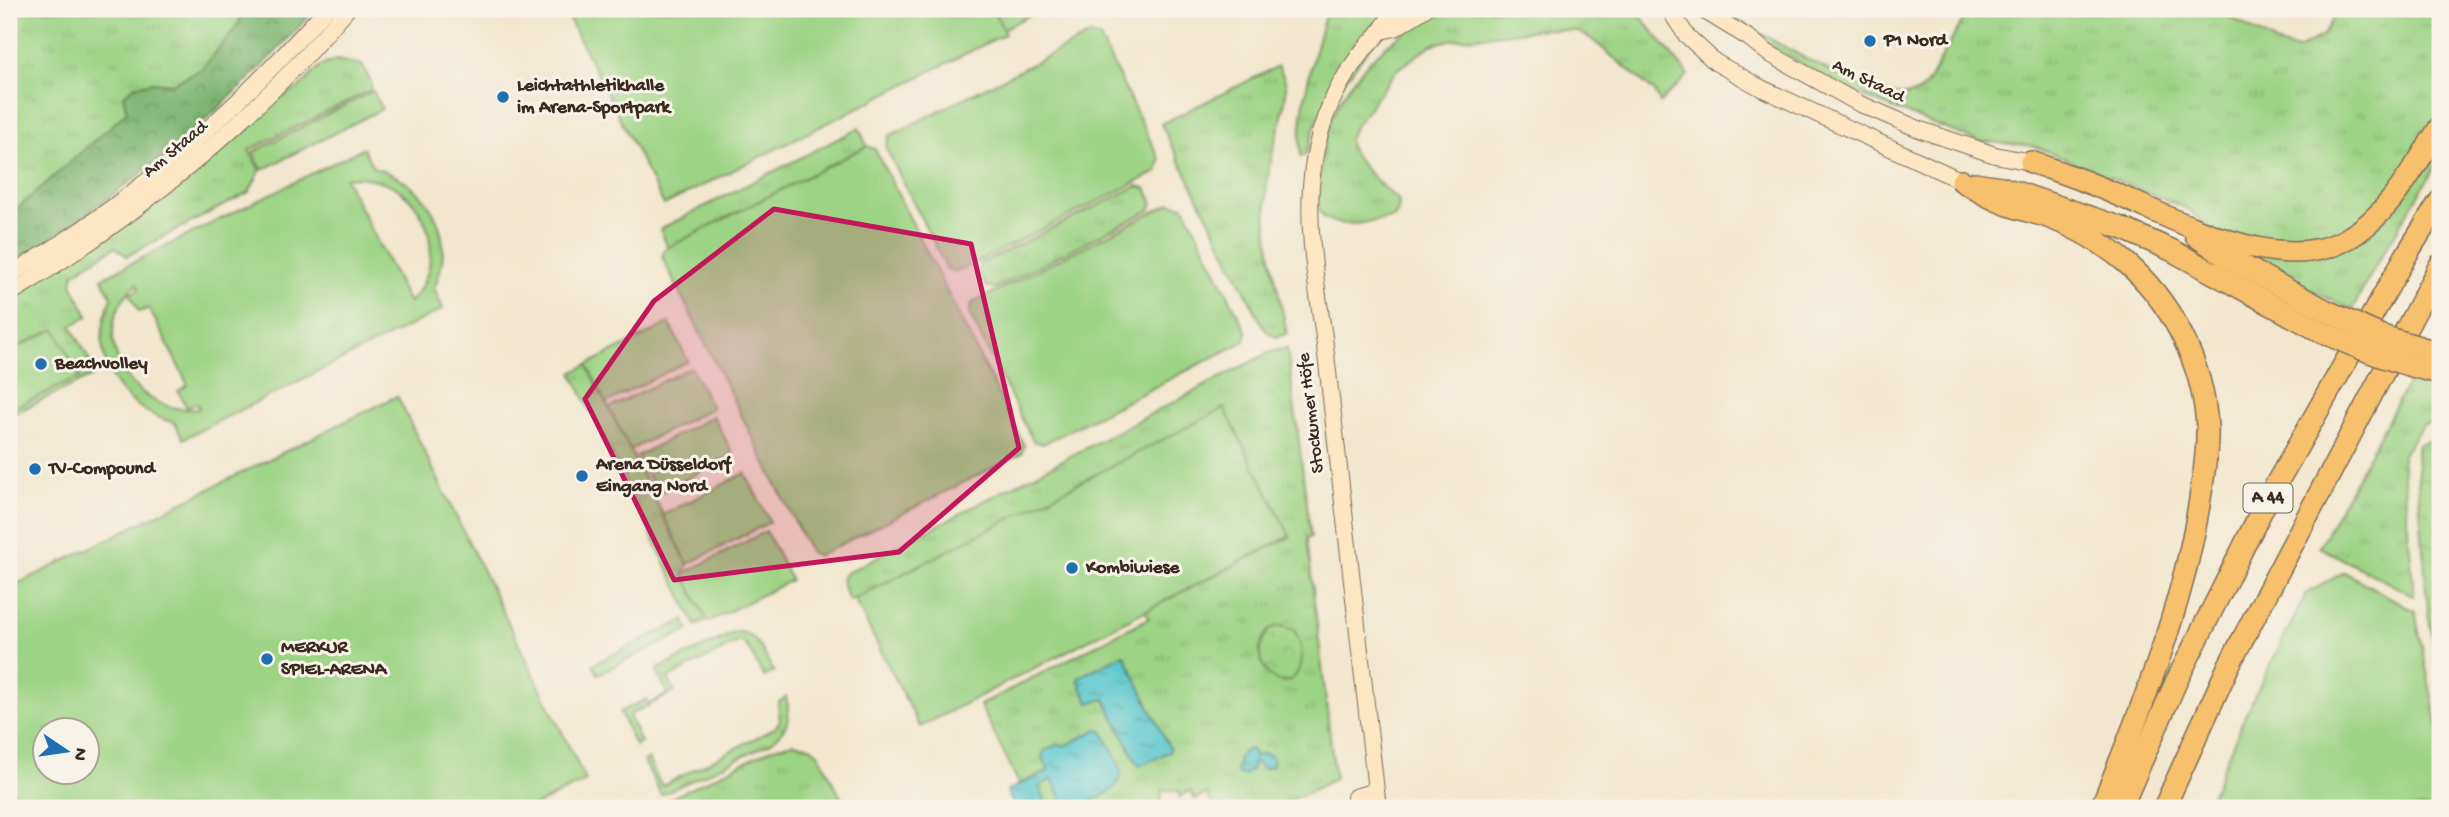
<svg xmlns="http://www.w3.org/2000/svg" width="2449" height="817" font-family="'Gochi Hand',sans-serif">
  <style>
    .grass { fill: url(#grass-tufts); stroke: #6c7e51; stroke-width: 2; fill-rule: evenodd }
    .forest { fill: url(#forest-crowns); stroke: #5c7048; stroke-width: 2 }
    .park { fill: url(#park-crowns); stroke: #6c7e51; stroke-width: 2 }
    .garden { fill: #9dd384; stroke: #6c7e51; stroke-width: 2; fill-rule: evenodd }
    .water { fill: url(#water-ripples); stroke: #4a7876; stroke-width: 2 }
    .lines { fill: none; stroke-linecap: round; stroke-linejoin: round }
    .secondary-casing { stroke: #7b6c5c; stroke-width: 18 }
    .highway-casing { stroke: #7b6c5c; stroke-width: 24 }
    .secondary { stroke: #fce6c4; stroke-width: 16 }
    .highway { stroke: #f7c06c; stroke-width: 21 }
    .highway-bridge-casing { stroke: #7b6c5c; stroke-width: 24; stroke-linecap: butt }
    .highway-bridge { stroke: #f7c06c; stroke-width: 21 }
    .marked { fill: #c2185b; fill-opacity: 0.2; stroke: #c2185b; stroke-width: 5; stroke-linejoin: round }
    .poi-dot { fill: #1f6fb2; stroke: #f7f3e8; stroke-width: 2.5 }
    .labels { text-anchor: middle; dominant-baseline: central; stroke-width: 6; stroke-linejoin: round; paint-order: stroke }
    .shield { fill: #f7f3e8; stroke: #73665b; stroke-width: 2 }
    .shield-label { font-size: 18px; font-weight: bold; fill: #3b2a1e }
    .poi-label { font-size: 19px; font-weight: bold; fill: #3b2a1e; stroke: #f7f3e8; text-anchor: start }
    .street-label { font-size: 19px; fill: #3b2a1e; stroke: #f7f3e8 }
  </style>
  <defs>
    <pattern id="grass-tufts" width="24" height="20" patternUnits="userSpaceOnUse" patternTransform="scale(1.75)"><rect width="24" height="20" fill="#9dd384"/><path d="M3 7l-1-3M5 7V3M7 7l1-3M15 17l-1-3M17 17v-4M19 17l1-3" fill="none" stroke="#88b572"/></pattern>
    <pattern id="forest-crowns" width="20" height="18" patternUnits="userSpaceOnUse" patternTransform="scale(1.75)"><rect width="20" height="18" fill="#7eb572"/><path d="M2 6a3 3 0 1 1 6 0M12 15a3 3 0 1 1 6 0" fill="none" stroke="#68935d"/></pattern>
    <pattern id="park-crowns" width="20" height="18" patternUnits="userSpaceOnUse" patternTransform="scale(1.75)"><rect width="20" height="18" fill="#9dd384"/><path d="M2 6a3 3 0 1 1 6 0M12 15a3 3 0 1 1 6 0" fill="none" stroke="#88b572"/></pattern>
    <pattern id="water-ripples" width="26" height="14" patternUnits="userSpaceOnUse" patternTransform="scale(1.75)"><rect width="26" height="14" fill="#59c7ce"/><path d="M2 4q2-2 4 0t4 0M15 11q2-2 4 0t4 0" fill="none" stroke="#4ba2a7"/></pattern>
  </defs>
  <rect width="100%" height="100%" fill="#f7f3e8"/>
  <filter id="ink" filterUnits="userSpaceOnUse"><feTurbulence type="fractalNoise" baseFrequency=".0143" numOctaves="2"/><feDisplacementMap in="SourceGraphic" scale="14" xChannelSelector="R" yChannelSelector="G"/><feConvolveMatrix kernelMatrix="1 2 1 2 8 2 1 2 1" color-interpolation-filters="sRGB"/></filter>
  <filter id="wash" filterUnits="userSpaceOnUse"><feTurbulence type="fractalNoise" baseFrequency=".00686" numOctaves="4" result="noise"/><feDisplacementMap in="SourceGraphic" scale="28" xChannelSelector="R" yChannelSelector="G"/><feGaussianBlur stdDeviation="1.57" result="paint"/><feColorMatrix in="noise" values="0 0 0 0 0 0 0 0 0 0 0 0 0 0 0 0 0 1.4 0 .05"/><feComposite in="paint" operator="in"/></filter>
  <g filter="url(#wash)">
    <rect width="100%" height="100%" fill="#f2e7ce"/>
    <g class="grass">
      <polygon points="9,9 245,9 236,28 202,69 172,84 153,82 135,86 123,96 127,112 9,216"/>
      <polygon points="993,9 1008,9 1010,13 1018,9 1042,9 1003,29"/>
      <path d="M1327,9H1398L1318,117L1306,155L1301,157C1296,118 1315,47 1327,9Z"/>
      <path d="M1448,9H1630L1642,18L1688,75L1660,103L1655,92L1590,38L1576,31L1545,29L1450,40L1431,45L1396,71L1353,129C1353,130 1349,139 1349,140C1348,155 1385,191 1398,199C1400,207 1399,213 1393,218C1373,221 1343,230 1325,218C1314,210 1318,189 1320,177C1322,156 1325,135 1333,115C1355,65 1400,29 1448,9Z"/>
      <path d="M1709,9H1718C1761,32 1864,99 1909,95C1917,95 1921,90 1927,84L1969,9H2216L2280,45L2298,49L2323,36L2339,9H2440V159L2377,263L2352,310L2241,256L2188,209L2034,146L1977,141L1867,98L1817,73Z"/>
      <polygon points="336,60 362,65 371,82 371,90 249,150 260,171 249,192 127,256 115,247 74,273 72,284 88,316 71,326 95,370 94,375 9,416 9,301 267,102 298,89 320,66"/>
      <path d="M1278,66C1281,72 1286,80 1286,86C1286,110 1276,136 1271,159C1257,218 1276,276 1287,334L1276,337L1265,330L1161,124Z"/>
      <polygon points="859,128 867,146 668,248 660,229"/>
      <polygon points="1137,186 1146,188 1153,203 1150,210 995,288 986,286 978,271 980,264"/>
      <path d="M1287,348L1311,537L1307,538L1335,779L1276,808H1214L1207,794L1195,799L1190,791L1179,797V791L1162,790L1161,806L1156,808H1042L1045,800L1039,787L1051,779L1063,800L1080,804L1096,730L1042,757L1048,769L1047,772L1019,784L980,705L1149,618L1145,611L1290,537L1224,409L850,601C846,592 837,582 846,573L1268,353ZM1122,655L1125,656L1138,765L1104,698L1079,677ZM1245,751L1252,752L1254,757L1259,756L1257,762H1253L1251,770L1241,775L1237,767L1239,765L1238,758Z"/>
      <polygon points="587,365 688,564 684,574 707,621 696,626 572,373"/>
      <polygon points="2409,381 2440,384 2440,422 2422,425 2402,456 2414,596 2319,547"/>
      <polygon points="684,620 689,630 598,674 593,664"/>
      <path d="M735,632C757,630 764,656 774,672L764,677L749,649L743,642H738L668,678L675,692L629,715L641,743L635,746L620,712L646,699L649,704L668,694L656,670Z"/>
      <path d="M786,697C792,718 787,730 770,743L661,795L644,761L648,759L662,786L775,728L780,720L778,703Z"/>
      <polygon points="793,743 809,746 819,754 846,808 651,808 773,748"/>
    </g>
    <path class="forest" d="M245,9H315C224,113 126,193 9,265V216L127,112L123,96L135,86L153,82L172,84L202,69L236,28Z"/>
    <g class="park">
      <polygon points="2440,438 2440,679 2428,613 2416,454 2418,444"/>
      <path d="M1281,626L1294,630C1319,671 1278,704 1262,663C1259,656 1259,649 1262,642C1265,632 1271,627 1281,626Z"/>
    </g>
    <g class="garden">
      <polygon points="564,9 993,9 1005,34 664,205"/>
      <polygon points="1090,35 1100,38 1160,160 1157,172 957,272 947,269 886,148 889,136"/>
      <polygon points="373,91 382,109 262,170 253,152"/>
      <polygon points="867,146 875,149 1024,445 1022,453 818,556 810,552 662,257 665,249"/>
      <path d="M363,148L373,167C428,184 459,232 434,288L443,309L183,439L175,423C117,408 85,356 112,298L102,278ZM358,177C374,179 390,182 403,193C437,220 440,273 409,303L345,178ZM137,284L139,289L130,294L139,312L149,308L188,385L178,391L187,408L197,403L199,409C127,416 83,329 137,284Z"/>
      <polygon points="1171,203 1184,206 1247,333 1245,341 1043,444 1033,441 969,313 972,303"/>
      <polygon points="669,323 688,361 606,403 587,365"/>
      <polygon points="55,329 80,377 9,410 9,351"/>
      <polygon points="691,367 712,408 630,450 609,408"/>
      <path d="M397,396L586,781L530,808H21L9,783V588ZM46,730H88V772H46Z"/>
      <polygon points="1224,408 1290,536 920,727 854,599"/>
      <polygon points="713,416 733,454 658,494 637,456"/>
      <polygon points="745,473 770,522 688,564 663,515"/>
      <polygon points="766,531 791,580 708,622 683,574"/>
      <polygon points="2344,572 2415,611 2440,739 2440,808 2206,808 2247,711 2306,594"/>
    </g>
    <g class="water">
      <polygon points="1123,655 1125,656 1170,749 1169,752 1140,766 1138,765 1105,699 1089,703 1078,680 1079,677"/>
      <path d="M1096,730L1102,731C1108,743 1118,758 1121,771C1124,791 1081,811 1065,801C1058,797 1057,785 1051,779L1039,787L1045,800L1044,807L1016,808L1007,793L1008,790L1047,772L1048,769L1042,757L1044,751L1059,744L1065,746Z"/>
      <polygon points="1248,749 1252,750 1254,757 1263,753 1270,755 1273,759 1272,766 1263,769 1256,762 1253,762 1251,770 1244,775 1238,774 1236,770 1239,765 1238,758"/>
    </g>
  </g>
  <g filter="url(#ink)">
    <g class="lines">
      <g class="secondary-casing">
        <g id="secondary">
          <polyline points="1669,9 1686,35 1715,62 1761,88 1962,181"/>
          <polyline points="1701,9 1749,38 1768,53 1858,103 1921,130 1995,155 2031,162"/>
          <polyline points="1381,31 1395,28 1425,9"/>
          <path d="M9,275C130,206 234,113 326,9"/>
          <path d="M9,294C136,217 251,124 347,9"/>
          <polyline points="1355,797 1376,791"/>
          <path d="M1378,808L1324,337C1309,236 1292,145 1358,57C1364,48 1373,41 1379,33C1388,21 1386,19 1400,9"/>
        </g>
      </g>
      <g class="highway-casing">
        <g id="highway">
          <path d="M2031,162C2056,171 2081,179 2106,190C2171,216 2275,278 2345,240C2389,216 2414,167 2440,127"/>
          <path d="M1962,181C1972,187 1983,194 1994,199C2010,207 2028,211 2045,216C2073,226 2100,241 2123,260C2171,300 2203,363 2207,426C2208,452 2203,479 2199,505C2182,610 2141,710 2101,808"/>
          <polyline points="1974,183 2001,187 2119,227 2171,250 2316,329"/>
          <polyline points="2196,236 2227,257 2325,310"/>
          <polyline points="2121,808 2176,682 2266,502 2408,252 2440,201"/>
          <polyline points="2164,808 2229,665 2440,265"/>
        </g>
      </g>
      <use href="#secondary" class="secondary"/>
      <use href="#highway" class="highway"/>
      <g class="highway-bridge-casing">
        <g id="highway-bridge">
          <polyline points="2325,310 2379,335 2440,353"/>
          <path d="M2316,329C2356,348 2396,364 2440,373"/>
        </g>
      </g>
      <use href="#highway-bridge" class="highway-bridge"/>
    </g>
  </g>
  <path class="marked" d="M774,209L971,244L1019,448L899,552L674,580L585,399L654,301Z"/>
  <g class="poi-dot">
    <circle cx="1870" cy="41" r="7"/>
    <circle cx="503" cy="97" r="7"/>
    <circle cx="41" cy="364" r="7"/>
    <circle cx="35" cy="469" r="7"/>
    <circle cx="582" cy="476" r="7"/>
    <circle cx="1072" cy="568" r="7"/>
    <circle cx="267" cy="659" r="7"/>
  </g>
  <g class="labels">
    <rect class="shield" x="2243.5" y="483.5" width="49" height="29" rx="5"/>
    <g class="shield-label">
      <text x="2268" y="498">A 44</text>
    </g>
    <g class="poi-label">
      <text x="1884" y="41">P1 Nord</text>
      <text x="517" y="86">Leichtathletikhalle<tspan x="517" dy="22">im Arena-Sportpark</tspan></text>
      <text x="55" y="364">Beachvolley</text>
      <text x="596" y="465">Arena Düsseldorf<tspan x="596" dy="22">Eingang Nord</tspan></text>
      <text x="49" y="469">TV-Compound</text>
      <text x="1086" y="568">Kombiwiese</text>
      <text x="281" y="648">MERKUR<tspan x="281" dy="22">SPIEL-ARENA</tspan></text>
    </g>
    <g class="street-label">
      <text transform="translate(1868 82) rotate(26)">Am Staad</text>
      <text transform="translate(176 150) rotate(-40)">Am Staad</text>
      <text transform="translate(1312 413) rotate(-97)">Stockumer Höfe</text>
    </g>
  </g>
  <rect width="2449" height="817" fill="none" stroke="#f7f3e8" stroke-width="35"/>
  <g transform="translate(66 751) rotate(103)"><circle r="33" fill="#f7f3e8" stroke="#aca397" stroke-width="2"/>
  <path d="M0-5L12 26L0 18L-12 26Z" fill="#1f6fb2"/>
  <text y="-10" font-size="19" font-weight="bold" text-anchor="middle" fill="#3b2a1e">N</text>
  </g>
</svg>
